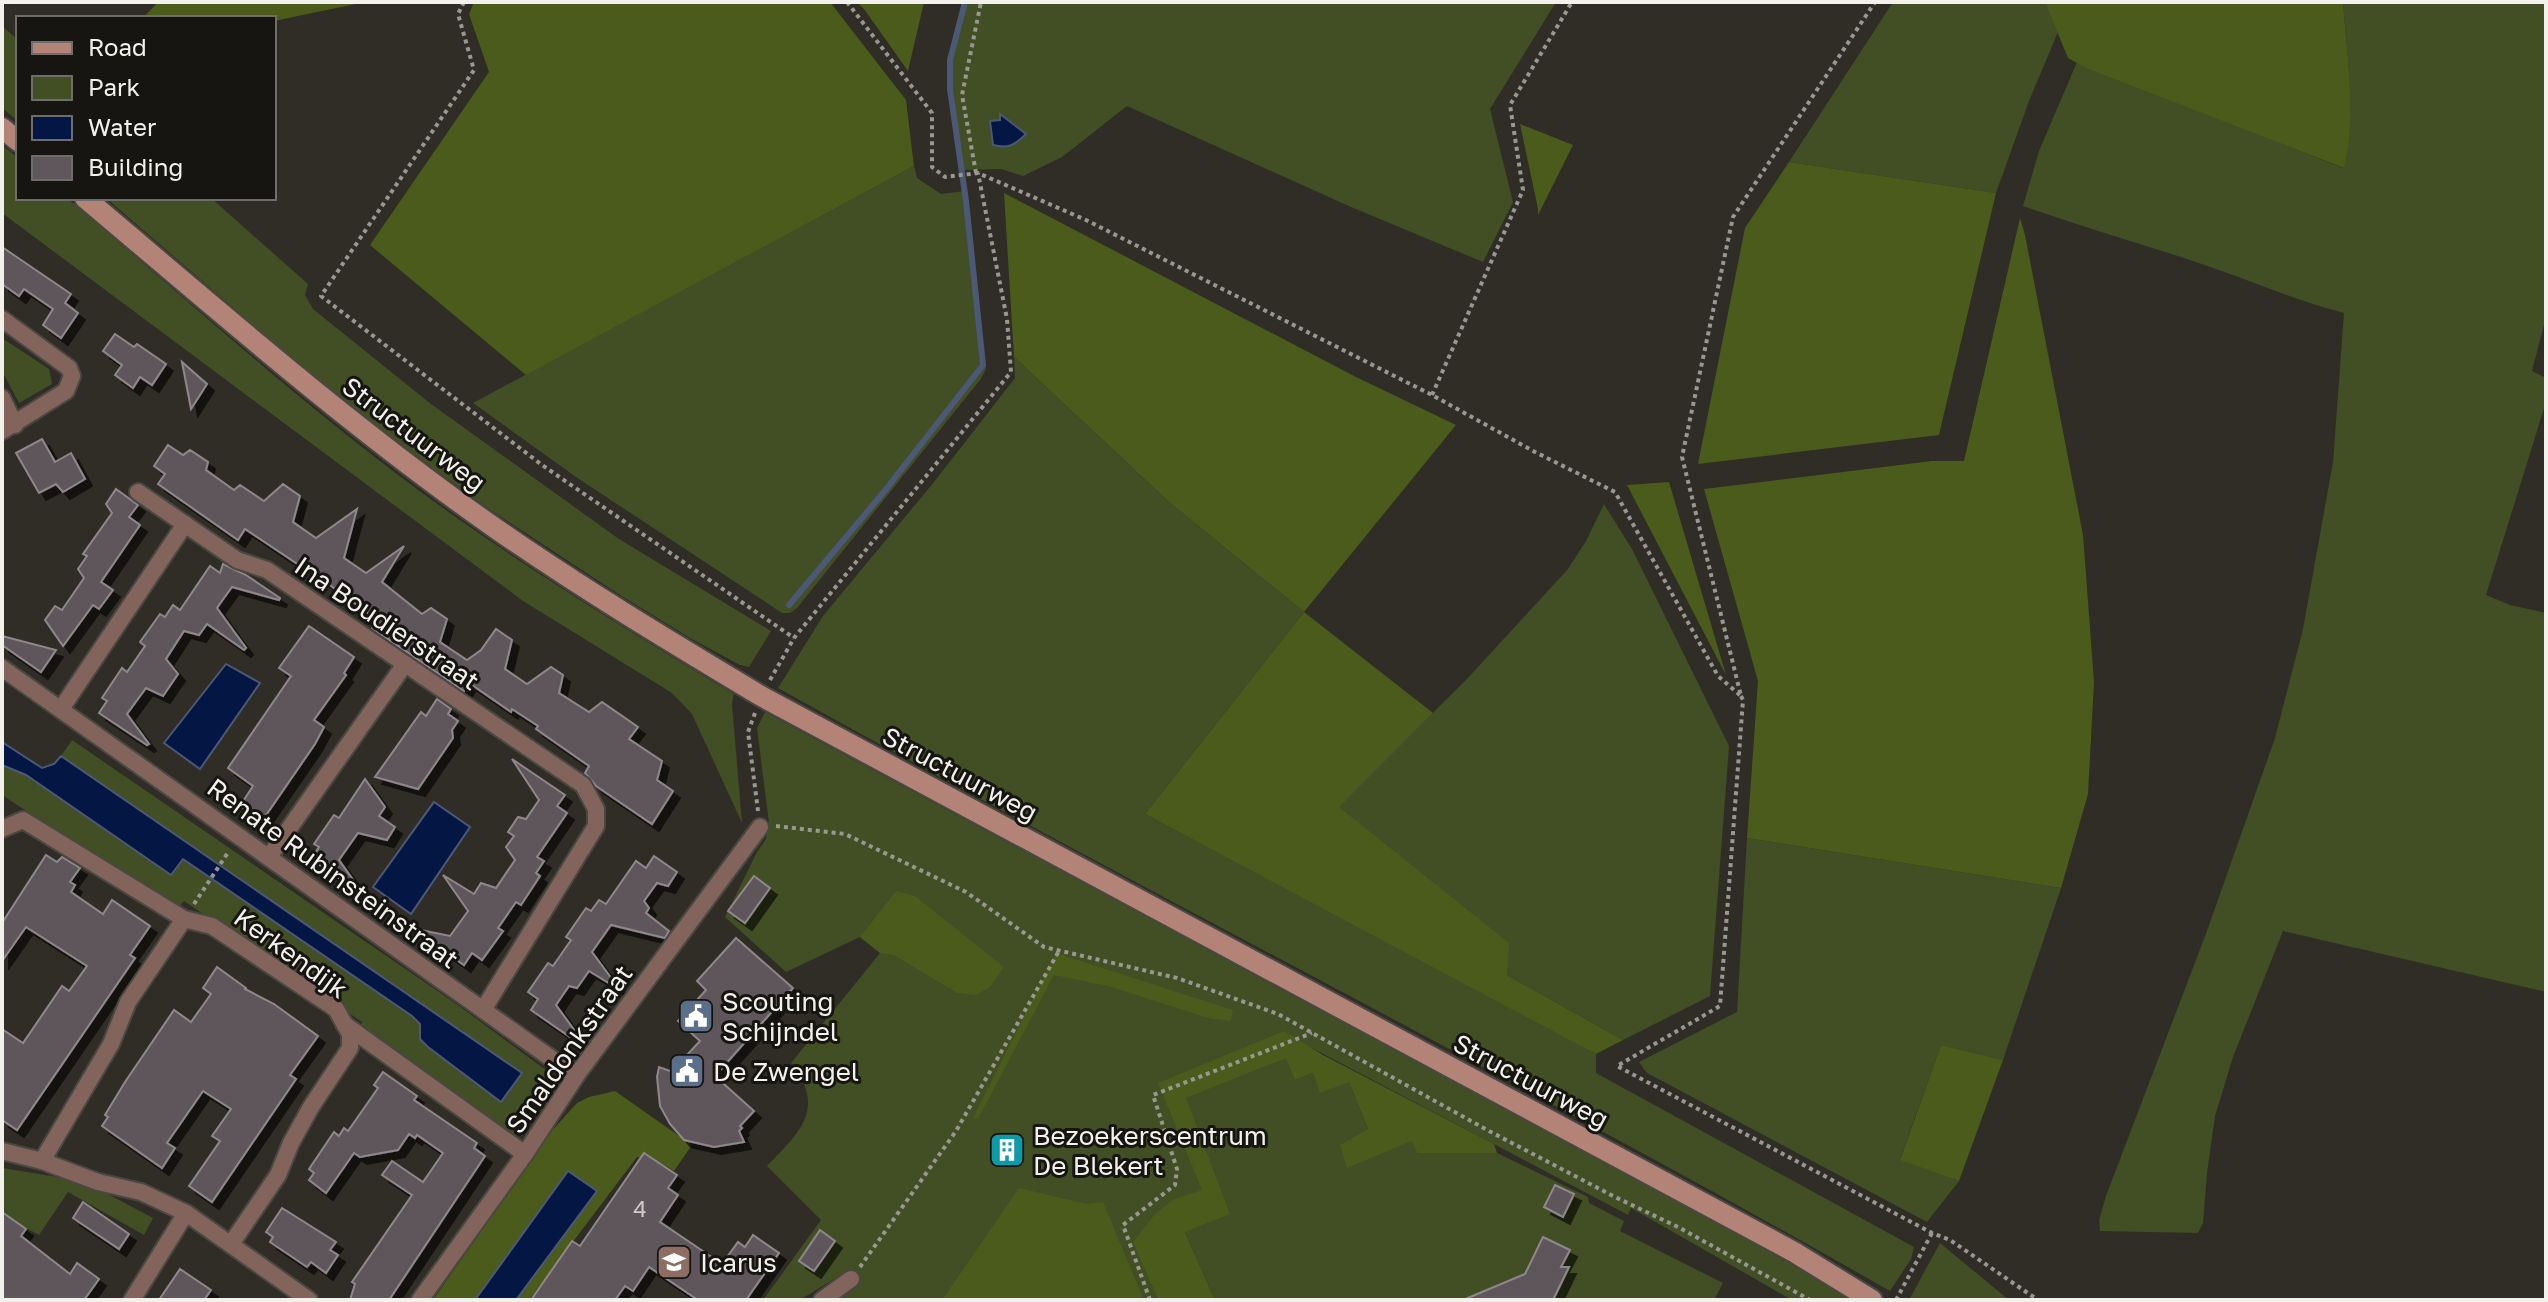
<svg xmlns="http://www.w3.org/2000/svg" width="2548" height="1302" font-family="'Golos Text',sans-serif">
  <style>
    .green { fill: #424e24 }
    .forest { fill: #4a5b1b }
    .water { fill: #031644; stroke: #4b5876; stroke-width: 2 }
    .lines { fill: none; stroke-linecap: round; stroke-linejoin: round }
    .stream { stroke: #4b5876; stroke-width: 6 }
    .building { fill: #5f575c; stroke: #90878c; stroke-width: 2; filter: url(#shadow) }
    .street-casing { stroke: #4a4842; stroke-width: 20 }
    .secondary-casing { stroke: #4a4842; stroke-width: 24 }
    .path { stroke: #999791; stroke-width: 4; stroke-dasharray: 4 4; stroke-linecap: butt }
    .street { stroke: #82645c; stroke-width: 16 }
    .secondary { stroke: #b28376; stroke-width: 20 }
    .labels { text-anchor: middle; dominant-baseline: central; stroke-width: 6; stroke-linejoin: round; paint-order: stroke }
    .number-label { font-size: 22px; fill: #cecac8 }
    .street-label { font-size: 26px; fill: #f3f1ec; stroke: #161512 }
    .poi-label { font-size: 26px; fill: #f3f1ec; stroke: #161512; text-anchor: start }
  </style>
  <defs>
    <filter id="shadow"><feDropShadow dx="7" dy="7" stdDeviation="0" flood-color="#0009"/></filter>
  </defs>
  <rect width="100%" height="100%" fill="#2f2d26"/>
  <g class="green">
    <polygon points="966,2 1556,2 1490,109 1513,202 1483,262 1351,207 1127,106 1062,157 1023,176 1001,169 962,170 950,62"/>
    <polygon points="1893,2 2045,2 2058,32 2029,101 1996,193 1789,162"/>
    <path d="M2343,2H2546V317L2532,371L2546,378V402L2486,595L2510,605L2546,613V992L2283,931L2233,1057L2215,1116L2207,1173L2203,1223L2198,1233L2100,1231L2099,1220L2106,1196L2207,931L2275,738L2303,629L2333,462L2344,313C2290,299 2240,276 2187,259C2132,241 2077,225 2023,206L2039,151L2077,62L2343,168C2357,114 2347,57 2343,2Z"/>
    <polygon points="2,26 18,40 18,121 2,108"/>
    <path d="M2,145L18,158V198H67C195,306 319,421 457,518C547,581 640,638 734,694L732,704L742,823L692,714L672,693L523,601L2,213Z"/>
    <polygon points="914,166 917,178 941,194 965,191 986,369 980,380 797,608 790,613 782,613 576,477 473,403"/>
    <polygon points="106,198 211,198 308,284 305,295 313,309 431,404 619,539 771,631 749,667 740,665 690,638 620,595 489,509 340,400"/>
    <polygon points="2,338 49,369 52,384 19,403 2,371"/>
    <path d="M1014,357L1169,502L1304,612L1145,814L1575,1041L1596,1054V1073L1914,1247L1911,1259L1890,1291C1524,1082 1146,893 778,688L823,616L934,482L1015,378Z"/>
    <polygon points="1604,504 1632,549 1729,746 1710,996 1623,1040 1507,975 1338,807 1466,680 1568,569 1586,541"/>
    <path d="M765,712L1785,1260L1852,1300H1792L1631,1208L1628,1215L1312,1048L1295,1080L1313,1073L1349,1082L1368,1129L1413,1141L1417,1153H1497L1588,1197L1589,1203L1624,1221L1620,1231L1723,1283L1714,1300H1215L1185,1232L1195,1193L1174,1199L1134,1242L1158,1300H836L850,1280L834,1279L800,1300H763L821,1220L767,1166C800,1132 827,1108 791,1063L880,953L860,937L786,972L725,917L757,852L766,839L769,823L757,728Z"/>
    <polygon points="72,740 455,1003 558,1079 515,1137 358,1036 362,1022 184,901 177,910 2,795 2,765 26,775 172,874 183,858 412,1016 420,1024 420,1039 428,1047 501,1101 522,1073 61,756"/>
    <polygon points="1747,838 2061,888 2003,1060 1941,1045 1900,1159 1959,1181 1927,1222 1647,1073 1639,1062 1737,1012"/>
    <polygon points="2,1168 83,1181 153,1218 144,1235 68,1192 39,1235 2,1215"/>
    <polygon points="1940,1243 2009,1300 1909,1300"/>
  </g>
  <g class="forest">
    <polygon points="158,2 365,2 274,21 274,18 143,18"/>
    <polygon points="474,2 830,2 906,100 914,166 526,375 370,245 489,72 469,14"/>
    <polygon points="857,2 924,2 908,71 864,9"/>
    <path d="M2045,2H2343C2347,57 2357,114 2344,168L2086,68L2068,58Z"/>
    <polygon points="1520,124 1573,145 1538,215 1538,209"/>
    <polygon points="1789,162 1996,193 1939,435 1698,464 1745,228"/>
    <polygon points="1004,193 1354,376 1456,425 1304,612 1433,713 1339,807 1509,943 1507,975 1623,1040 1596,1054 1145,814 1304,612 1169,502 1014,357"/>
    <polygon points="2020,218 2025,235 2083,535 2094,682 2088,794 2061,888 1747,838 1758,681 1704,489 1932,461 1964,461"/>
    <polygon points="1669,482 1726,675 1627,485"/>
    <polygon points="896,891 915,896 1004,967 990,987 976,995 957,993 894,955 880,953 860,937"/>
    <polygon points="1056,953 1233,1010 1231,1021 1208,1018 1108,986 1054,975 978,1119 973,1118"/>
    <polygon points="1284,1031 1323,1055 1494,1144 1497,1153 1417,1153 1412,1141 1347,1168 1340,1145 1368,1129 1349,1082 1320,1093 1313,1073 1295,1080 1286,1058 1186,1098 1230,1214 1185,1232 1215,1300 1158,1300 1133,1242 1155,1214 1174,1199 1202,1190 1158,1083"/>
    <polygon points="1941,1045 2003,1060 1959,1181 1900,1160"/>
    <polygon points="615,1091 692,1145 674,1171 659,1162 637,1157 529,1300 516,1300 596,1192 567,1172 475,1300 433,1300 548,1135 577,1103 589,1097"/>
    <polygon points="1019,1188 1087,1204 1103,1202 1144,1300 942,1300"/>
  </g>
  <g class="water">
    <path d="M1000,114L1026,134C1015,145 1008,149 993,145L990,121L1000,120Z"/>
    <polygon points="226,664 260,683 200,769 164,743"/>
    <polygon points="2,742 42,768 54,764 61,756 522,1073 501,1102 428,1047 420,1039 420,1024 412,1016 183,859 171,875 26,775 2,765"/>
    <polygon points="434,802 470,827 411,914 373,887"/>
    <polygon points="568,1171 597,1191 516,1300 475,1300"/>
  </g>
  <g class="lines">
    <polyline class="stream" points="789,605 883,493 983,365 966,201 950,89 950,60 965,2"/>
  </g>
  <g class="building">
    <polygon points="2,247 71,294 65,303 78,313 61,338 43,325 53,309 24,289 19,296 2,284"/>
    <polygon points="115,334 134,347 137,344 166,364 152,385 140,377 133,388 115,375 122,365 103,351"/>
    <polygon points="182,362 207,384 191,409"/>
    <polygon points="42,439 55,462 71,453 85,479 63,492 56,484 39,493 16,453"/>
    <polygon points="168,445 183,455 190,450 208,462 206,470 234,490 240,485 264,501 283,484 300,496 293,522 316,538 357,509 344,558 366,573 404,546 382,582 422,614 431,608 447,619 440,642 467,660 481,650 496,629 512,640 505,669 527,684 551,667 563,675 559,693 589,712 602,702 638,727 629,739 662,761 657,780 673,791 652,824 596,786 585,773 589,766 536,729 538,726 512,709 511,712 469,683 464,691 372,628 377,620 300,563 299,565 245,529 238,540 158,484 165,474 154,466"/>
    <polygon points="116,489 138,505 129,517 140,525 101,582 113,590 99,609 93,605 63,646 45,620 55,606 62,610 84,578 78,569 87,556 83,554 112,513 106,504"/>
    <polygon points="223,564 246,575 280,598 279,600 232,587 224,598 217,608 246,648 244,650 207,624 199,635 184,631 166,659 178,674 163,696 146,688 127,714 149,744 147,745 99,713 107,701 102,698 122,668 127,672 145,646 140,642 160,614 165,617 173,605 180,610 210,566 220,573"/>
    <polygon points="309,626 354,657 344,673 346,675 314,720 324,727 315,744 262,821 240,806 253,786 228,768 291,676 279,668"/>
    <polygon points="2,636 56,650 41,672 2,645"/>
    <polygon points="437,699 451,709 448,714 458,721 452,730 453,738 418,789 375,777 421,712 426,716"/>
    <polygon points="512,759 565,795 557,806 567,813 537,857 544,861 536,873 540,876 521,905 516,902 498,928 503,931 482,960 472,953 464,965 411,928 450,936 468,911 443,875 474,894 481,883 496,888 515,860 506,847 514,836 508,832 518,817 526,819 539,800"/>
    <polygon points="365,779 385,807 379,816 395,827 387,840 358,833 339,860 361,891 359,892 311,859 319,847 314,844 334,815 339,818"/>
    <polygon points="46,855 57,862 62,857 80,868 70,882 75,885 71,892 103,914 112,900 150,926 130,955 135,958 17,1130 2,1120 2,1029 23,1043 62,986 69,991 87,966 26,927 2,961 2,923"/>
    <polygon points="654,856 677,872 668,886 657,883 644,901 649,908 646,913 669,931 665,938 611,925 592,952 620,990 589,971 577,988 569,986 556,1005 585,1045 583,1046 531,1010 538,999 528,992 548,963 553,966 571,940 566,937 586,908 591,911 599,900 606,904 636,861 646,868"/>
    <polygon points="754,876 770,888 745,923 728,911"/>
    <polygon points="736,938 793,988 715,1076 754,1111 740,1126 742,1128 739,1131 744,1142 714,1147 684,1140 670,1124 660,1106 657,1077 659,1067 670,1071 675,1068 700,1041 678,1021 706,990 697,981"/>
    <polygon points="217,967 246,988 245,989 274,1004 318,1036 290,1075 296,1079 212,1202 189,1186 220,1141 212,1136 231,1109 203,1091 167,1143 175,1148 162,1168 102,1126 108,1117 105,1115 125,1082 174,1010 191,1022 211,994 203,988"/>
    <polygon points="383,1072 417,1096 414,1100 477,1143 474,1148 485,1156 389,1300 350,1300 355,1284 352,1282 412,1195 382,1175 392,1161 423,1182 443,1153 417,1135 415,1138 409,1134 398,1150 360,1157 354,1153 326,1193 309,1180 314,1173 309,1169 334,1132 339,1136 344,1128 348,1131 378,1088 374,1085"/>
    <polygon points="644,1153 677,1175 668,1188 678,1195 660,1222 722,1264 738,1242 745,1247 753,1235 779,1253 746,1300 698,1300 649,1267 633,1291 625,1286 615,1300 531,1300 572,1241 580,1246"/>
    <polygon points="1555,1185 1574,1194 1563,1217 1544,1207"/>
    <polygon points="83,1202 129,1234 119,1249 73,1218"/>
    <polygon points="282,1208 336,1242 330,1250 338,1255 326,1273 311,1262 307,1267 270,1242 273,1237 266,1232"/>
    <polygon points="2,1212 26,1229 21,1236 70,1274 77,1263 99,1279 84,1300 2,1300"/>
    <polygon points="820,1230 835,1241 814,1271 799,1261"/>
    <polygon points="1543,1237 1570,1250 1561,1267 1569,1267 1553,1300 1463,1300 1525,1274"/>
    <polygon points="180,1269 211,1290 204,1300 159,1300"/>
  </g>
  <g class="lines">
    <g class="street-casing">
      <g id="street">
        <polyline points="2,319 69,368 72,376 66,391 2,431"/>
        <polyline points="2,398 15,425"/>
        <polyline points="138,492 237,560 267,570 583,785 596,809 596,826 483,1010"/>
        <polyline points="2,668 576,1076"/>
        <polyline points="61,709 185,524"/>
        <polyline points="2,829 23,820 184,919"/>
        <polyline points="269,857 405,664"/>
        <polyline points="344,1024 525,1154"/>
        <polyline points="2,1151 42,1161 98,1182 141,1192 186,1213 309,1300"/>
        <polyline points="42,1161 111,1044 128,1002 184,919 212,926 336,1009 350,1034 350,1048 311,1107 291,1143 278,1175 231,1244"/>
        <polyline points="132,1300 186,1213"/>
        <polyline points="420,1300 525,1154 576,1076 760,827"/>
        <polyline points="822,1300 851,1279"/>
      </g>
    </g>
    <g class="secondary-casing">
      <g id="secondary">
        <polyline points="2,128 18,141"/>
        <path d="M85,198C219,311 351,427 495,528C581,588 671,642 761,696L1794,1252L1872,1300"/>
      </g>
    </g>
    <g class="path">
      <polyline points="464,2 458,14 474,70 321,296 542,465 794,638"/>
      <polyline points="847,2 932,113 932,167 945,177 978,173 1086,220 1432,395 1535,452 1615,492 1718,676 1741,696 1682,457 1733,217 1875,2"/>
      <polyline points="976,173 962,95 981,2"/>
      <polyline points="1432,395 1523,190 1510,105 1572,2"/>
      <polyline points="770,680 794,638 1011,372 1007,319 978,173"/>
      <polyline points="1741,696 1743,700 1720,1006 1617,1066 1932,1233 1950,1240 2038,1300"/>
      <polyline points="755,713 748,732 758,811"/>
      <polyline points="776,826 845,834 966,892 1044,947 1177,978 1278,1014 1489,1131 1615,1197 1678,1227 1810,1300"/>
      <polyline points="194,904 229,851"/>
      <polyline points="860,1267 956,1131 1059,951"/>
      <polyline points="1150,1300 1123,1225 1175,1185 1177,1169 1153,1095 1312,1033"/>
      <polyline points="1896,1300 1932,1233"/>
    </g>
    <use href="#street" class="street"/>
    <use href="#secondary" class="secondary"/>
  </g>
  <defs>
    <g id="civic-square" transform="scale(1.8)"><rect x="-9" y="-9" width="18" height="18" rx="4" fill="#5c6f8a" stroke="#161512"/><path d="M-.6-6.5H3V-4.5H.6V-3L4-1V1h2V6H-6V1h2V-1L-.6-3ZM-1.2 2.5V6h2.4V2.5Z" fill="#fff"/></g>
    <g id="building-square" transform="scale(1.8)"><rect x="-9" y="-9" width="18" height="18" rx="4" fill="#0f9aa8" stroke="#161512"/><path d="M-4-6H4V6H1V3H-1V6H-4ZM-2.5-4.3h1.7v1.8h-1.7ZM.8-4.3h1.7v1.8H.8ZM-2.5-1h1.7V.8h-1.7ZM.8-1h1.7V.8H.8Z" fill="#fff"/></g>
    <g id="school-square" transform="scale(1.8)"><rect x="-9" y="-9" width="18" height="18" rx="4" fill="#8d6e63" stroke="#161512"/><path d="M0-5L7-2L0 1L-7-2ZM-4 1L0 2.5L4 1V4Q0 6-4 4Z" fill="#fff"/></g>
  </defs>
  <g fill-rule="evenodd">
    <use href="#civic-square" x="696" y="1016"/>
    <use href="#civic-square" x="687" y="1071"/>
    <use href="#building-square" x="1007" y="1150"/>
    <use href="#school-square" x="674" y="1262"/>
  </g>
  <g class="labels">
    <g class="number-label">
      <text x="640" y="1208">4</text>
    </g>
    <g class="street-label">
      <text transform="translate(414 434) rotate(37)">Structuurweg</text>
      <text transform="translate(387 623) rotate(34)">Ina Boudierstraat</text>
      <text transform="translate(960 774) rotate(28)">Structuurweg</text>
      <text transform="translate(333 873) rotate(36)">Renate Rubinsteinstraat</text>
      <text transform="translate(291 953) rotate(36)">Kerkendijk</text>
      <text transform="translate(569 1049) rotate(-55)">Smaldonkstraat</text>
      <text transform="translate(1531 1081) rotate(28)">Structuurweg</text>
    </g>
    <g class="poi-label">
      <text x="722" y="1001">Scouting<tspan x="722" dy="30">Schijndel</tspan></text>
      <text x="713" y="1071">De Zwengel</text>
      <text x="1033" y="1135">Bezoekerscentrum<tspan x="1033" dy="30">De Blekert</tspan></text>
      <text x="700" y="1262">Icarus</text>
    </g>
  </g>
  <rect width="2548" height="1302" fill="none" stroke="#f3f1ec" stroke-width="8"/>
  <rect x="16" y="16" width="260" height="184" fill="#161512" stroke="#6e6d69" stroke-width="2"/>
  <rect x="32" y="42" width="40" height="12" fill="#b28376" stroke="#6e6d69" stroke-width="2"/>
  <text x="88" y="56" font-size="24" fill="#f3f1ec">Road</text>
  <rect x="32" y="76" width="40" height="24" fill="#424e24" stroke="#6e6d69" stroke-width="2"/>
  <text x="88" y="96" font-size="24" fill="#f3f1ec">Park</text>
  <rect x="32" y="116" width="40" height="24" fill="#031644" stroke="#6e6d69" stroke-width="2"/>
  <text x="88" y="136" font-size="24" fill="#f3f1ec">Water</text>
  <rect x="32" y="156" width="40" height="24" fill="#5f575c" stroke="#6e6d69" stroke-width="2"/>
  <text x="88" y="176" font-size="24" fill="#f3f1ec">Building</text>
</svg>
